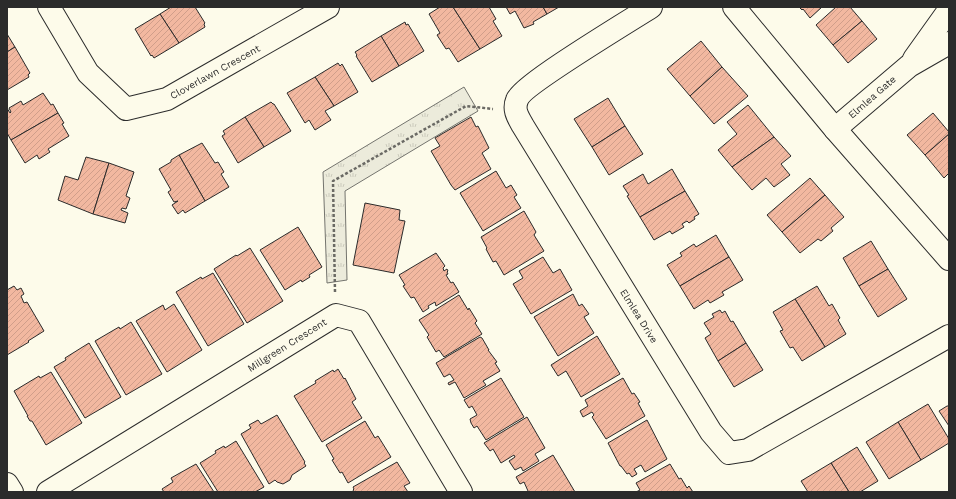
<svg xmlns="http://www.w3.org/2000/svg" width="956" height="499" font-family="'Work Sans',sans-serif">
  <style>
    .grass { fill: url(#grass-tufts); stroke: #74746e }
    .building { fill: url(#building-hatch); stroke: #2b2b2b }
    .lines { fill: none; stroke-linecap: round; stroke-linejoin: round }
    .minor-casing { stroke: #2b2b2b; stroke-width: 24 }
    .path { stroke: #6a6964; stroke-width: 2.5; stroke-dasharray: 3 2; stroke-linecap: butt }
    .minor { stroke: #fdfbea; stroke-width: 22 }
    .labels { text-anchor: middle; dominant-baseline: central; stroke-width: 3; stroke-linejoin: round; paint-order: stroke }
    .street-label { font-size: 10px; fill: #2b2b2b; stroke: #fdfbea }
  </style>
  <defs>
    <pattern id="grass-tufts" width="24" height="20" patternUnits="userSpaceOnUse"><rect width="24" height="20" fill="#ecebdb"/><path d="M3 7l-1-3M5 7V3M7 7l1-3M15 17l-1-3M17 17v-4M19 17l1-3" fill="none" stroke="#cbcabc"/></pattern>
    <pattern id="building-hatch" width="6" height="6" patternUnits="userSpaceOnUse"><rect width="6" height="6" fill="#f2b8a0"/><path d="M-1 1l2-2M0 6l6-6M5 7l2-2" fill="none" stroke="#d09e8a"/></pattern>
  </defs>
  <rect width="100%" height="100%" fill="#fdfbea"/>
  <polygon class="grass" points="464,87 478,111 345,191 347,280 327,283 323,172"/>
  <g class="building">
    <polygon points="171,7 195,7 205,23 204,24 205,27 179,43 160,14"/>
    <polygon points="440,7 453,7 480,49 458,62 449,48 446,49 437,35 440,33 429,14"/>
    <polygon points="453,7 489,7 496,19 493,21 502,36 480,49"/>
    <polygon points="506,7 543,7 547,14 533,22 534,24 524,28 515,11 510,14"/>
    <polygon points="543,7 559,7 547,14"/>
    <polygon points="799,7 822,7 810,18 803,9 802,10"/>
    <polygon points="836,7 850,7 862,21 833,45 816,25"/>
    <polygon points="160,14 179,43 154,58 152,55 151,56 135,29"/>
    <polygon points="862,21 877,39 848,63 833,45"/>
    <polygon points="405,22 406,25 408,24 424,51 399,66 381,36"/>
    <polygon points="7,34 15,47 7,52"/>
    <polygon points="381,36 399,66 372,82 356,56 357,55 355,52"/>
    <polygon points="701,41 722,67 690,96 667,69"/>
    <polygon points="15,47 30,73 28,75 29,77 7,90 7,52"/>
    <polygon points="338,63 340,66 342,64 358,92 334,106 315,77"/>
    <polygon points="722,67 748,96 714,124 690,96"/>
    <polygon points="315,77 334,106 325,111 331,120 315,130 309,120 305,123 287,93"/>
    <polygon points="43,93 51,105 53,104 58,113 11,140 7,133 7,108 10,113 11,112 9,108 21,101 23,105"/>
    <polygon points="608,98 625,126 592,147 574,119"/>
    <polygon points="271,102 273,104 274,104 291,131 264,147 245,117"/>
    <polygon points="748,105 774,137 732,167 718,150 737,134 727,122"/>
    <polygon points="58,113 64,123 62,124 69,136 48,149 50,152 39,159 37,155 25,163 11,140"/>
    <polygon points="933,113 949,132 949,134 925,155 907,135"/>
    <polygon points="245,117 264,147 238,163 222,136 225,134 223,131"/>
    <polygon points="471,117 476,127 478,126 489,148 482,153 491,169 455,190 451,185 431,151 440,146 435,138"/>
    <polygon points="625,126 643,154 609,175 592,147"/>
    <polygon points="949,134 949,173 944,178 925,155"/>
    <polygon points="774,137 791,156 781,164 790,175 774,187 766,178 752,190 732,167"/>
    <polygon points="202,143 215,163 218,162 224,172 221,174 229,187 205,201 179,155"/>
    <polygon points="179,155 205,201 185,213 183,210 178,214 172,205 178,201 174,202 168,192 171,190 159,169 171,162 171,160"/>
    <polygon points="86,157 109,163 93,214 58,200 65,176 78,180"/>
    <polygon points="109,163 134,172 126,196 130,198 126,209 122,208 121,210 128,213 125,223 93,214"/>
    <polygon points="672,169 685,191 640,217 627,196 629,195 623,186 643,174 648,184"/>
    <polygon points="496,171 506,188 511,185 517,195 514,197 521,208 483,231 460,193"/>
    <polygon points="810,178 825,195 782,232 767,215"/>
    <polygon points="685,191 699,214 694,217 695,219 689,223 687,221 682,224 684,227 672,234 670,231 654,240 640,217"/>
    <polygon points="825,195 844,217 831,228 833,231 821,241 818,239 800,253 782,232"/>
    <polygon points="365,203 400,210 399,220 405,221 394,273 353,265"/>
    <polygon points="524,211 536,232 534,235 544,251 504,275 496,261 493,262 486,249 487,248 481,237"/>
    <polygon points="298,227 322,267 309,275 310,277 302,282 301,280 285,290 260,250"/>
    <polygon points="716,235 729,257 680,286 667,265 682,256 680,253 694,244 696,247"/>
    <polygon points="871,241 888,269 859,286 843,258"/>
    <polygon points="250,248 283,301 247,323 214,269 236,255 237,256"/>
    <polygon points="436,253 445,266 443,268 444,271 447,269 448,271 447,272 448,274 446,275 451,283 453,282 459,292 436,306 435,302 428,306 429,308 423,312 414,297 411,298 403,286 405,285 399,275"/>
    <polygon points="543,257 553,273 560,269 572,290 531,314 513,284 523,278 519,271"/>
    <polygon points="729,257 743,280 722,292 724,295 710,303 708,300 694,309 680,286"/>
    <polygon points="888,269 907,299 878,317 859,286"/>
    <polygon points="213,273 244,324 208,346 176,292 201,277 202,279"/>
    <polygon points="14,286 17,290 21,288 24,294 21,296 24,303 27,302 44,331 28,341 29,342 7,355 7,290"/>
    <polygon points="817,286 829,306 832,304 840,318 838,320 846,334 825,347 795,299"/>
    <polygon points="573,294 579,306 582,304 589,314 584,317 594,333 558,356 534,317"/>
    <polygon points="459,295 468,310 469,308 477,321 475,323 482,334 444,357 439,350 436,352 427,337 429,335 419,320"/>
    <polygon points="795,299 825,347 802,361 793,347 790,348 780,331 783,330 773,312"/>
    <polygon points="174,304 202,350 167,372 136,321 163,305 165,310"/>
    <polygon points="720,310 722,313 725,311 731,322 733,321 746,343 718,361 705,338 711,334 704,323 714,317 712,314"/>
    <polygon points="131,322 162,374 126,395 95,341 119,327 120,329"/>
    <polygon points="597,336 620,374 581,397 566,371 558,376 551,365"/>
    <polygon points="480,337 482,338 489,350 488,350 497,362 495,363 500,371 483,381 486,385 464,398 455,382 449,385 448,383 454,380 450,374 444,377 436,363"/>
    <polygon points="89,343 121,397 85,418 54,367 66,360 65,358"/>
    <polygon points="746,343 763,370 734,387 718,361"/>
    <polygon points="338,369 344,379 345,378 356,399 352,402 362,418 322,442 294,396 316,383 315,381 333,370 334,372"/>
    <polygon points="51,372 82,423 46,445 32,421 30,421 27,416 28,416 14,391 39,376 40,378"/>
    <polygon points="501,378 524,417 486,440 477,426 474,428 471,423 470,419 477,415 472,406 469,408 464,400"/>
    <polygon points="623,378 632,394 634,393 640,402 638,403 645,416 606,439 592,417 594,415 592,412 583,417 580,411 588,406 585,400"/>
    <polygon points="928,404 949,439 949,443 921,460 898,422"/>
    <polygon points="947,406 949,406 949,426 939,411"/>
    <polygon points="277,415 305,462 304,463 306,466 292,475 290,480 283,484 277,482 275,480 269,484 241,434 251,428 249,425 258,420 261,424"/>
    <polygon points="527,417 545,448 535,454 539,461 523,471 521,467 515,470 509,461 515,457 514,455 501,463 493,449 490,451 484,443"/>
    <polygon points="647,420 667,459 645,472 641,465 634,469 637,474 632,477 629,473 627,474 621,466 620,466 608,443"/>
    <polygon points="365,421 375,438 378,436 391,457 348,483 342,472 340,473 332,460 334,459 326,445"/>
    <polygon points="898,422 921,460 889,479 866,442"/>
    <polygon points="236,441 264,487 255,492 218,492 200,463 216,453 215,451 224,446 225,448"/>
    <polygon points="857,447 878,481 860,492 849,492 831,463"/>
    <polygon points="553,455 575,492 527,492 528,491 524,482 520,484 516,477"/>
    <polygon points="397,462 410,483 404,486 408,492 354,492 353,490 354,489 353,487"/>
    <polygon points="831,463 849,492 808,492 801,481"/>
    <polygon points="196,464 214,492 164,492 162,489 173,482 171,478"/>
    <polygon points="670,464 679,479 681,478 687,488 689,486 693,492 636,492 640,490 636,483"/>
  </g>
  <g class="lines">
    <g class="minor-casing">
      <g id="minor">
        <polyline points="49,7 88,73 126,109 167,99 328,7"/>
        <path d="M651,7C631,20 522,85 517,100C513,110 518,117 523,126L711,432L729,453L748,450L949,336"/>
        <polyline points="734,7 835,129 949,259"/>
        <polyline points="914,59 949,10"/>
        <polyline points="835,129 909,66 949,43"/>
        <polyline points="7,484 12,492"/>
        <polyline points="48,492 336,315 359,321 461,492"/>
      </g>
    </g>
    <polyline class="path" points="335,292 333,181 466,106 493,109"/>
    <use href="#minor" class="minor"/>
  </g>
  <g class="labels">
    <g class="street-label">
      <text transform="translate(215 72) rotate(-29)">Cloverlawn Crescent</text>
      <text transform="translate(872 97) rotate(-41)">Elmlea Gate</text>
      <text transform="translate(639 316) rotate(58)">Elmlea Drive</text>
      <text transform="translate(287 345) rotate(-32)">Millgreen Crescent</text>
    </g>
  </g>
  <rect width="956" height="499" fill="none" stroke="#2b2b2b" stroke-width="16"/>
</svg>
